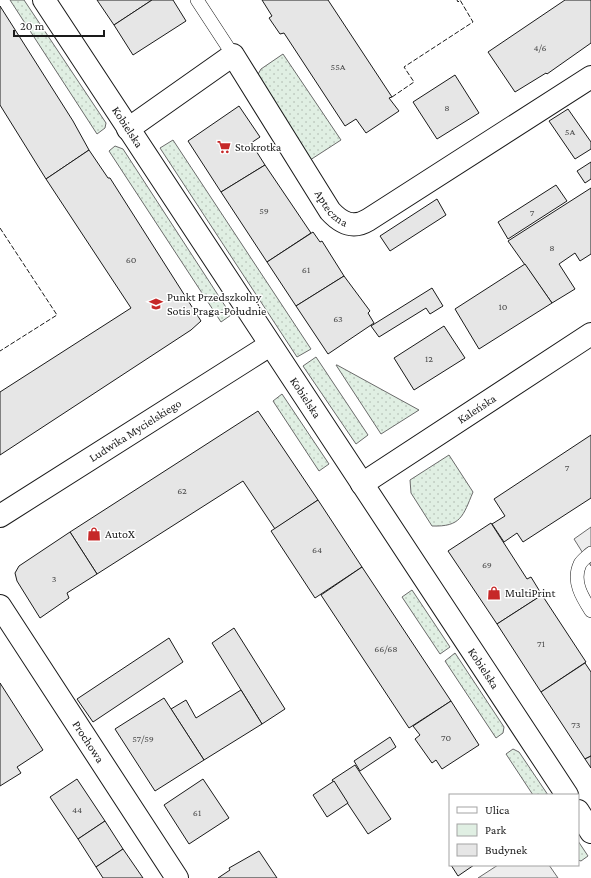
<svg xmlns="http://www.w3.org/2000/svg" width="591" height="878" font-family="'Crimson Pro',serif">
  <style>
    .green { fill: url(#green-dots); stroke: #6a6a6a }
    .parking { fill: #ededed; stroke: #6a6a6a }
    .building { fill: #e6e6e6; stroke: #1a1a1a }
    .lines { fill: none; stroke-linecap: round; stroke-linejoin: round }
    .lane-casing { stroke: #1a1a1a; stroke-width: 14 }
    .street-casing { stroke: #1a1a1a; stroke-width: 24 }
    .lane { stroke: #fff; stroke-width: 13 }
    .street { stroke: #fff; stroke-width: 22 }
    .fence { stroke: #1a1a1a; stroke-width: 1; stroke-dasharray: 5 2; stroke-linecap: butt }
    .labels { text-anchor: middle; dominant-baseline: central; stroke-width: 3; stroke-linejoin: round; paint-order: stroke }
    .number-label { font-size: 10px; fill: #4d4d4d }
    .street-label { font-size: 12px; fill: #1a1a1a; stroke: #fff }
    .poi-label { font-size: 12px; fill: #1a1a1a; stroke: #fff; text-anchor: start }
  </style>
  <defs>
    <pattern id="green-dots" width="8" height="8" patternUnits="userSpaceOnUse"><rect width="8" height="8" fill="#e0efe3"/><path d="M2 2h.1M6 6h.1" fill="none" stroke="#c0ccc2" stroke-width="1.8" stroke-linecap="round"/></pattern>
  </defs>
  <rect width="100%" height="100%" fill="#fff"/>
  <g class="green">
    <polygon points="10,0 24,0 106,123 105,128 97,134"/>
    <polygon points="283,54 341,140 307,162 257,76 261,69"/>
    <polygon points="173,140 311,349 297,357 160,148"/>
    <polygon points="115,146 123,149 231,315 221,322 109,151"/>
    <polygon points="316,357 368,435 356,444 303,366"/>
    <polygon points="336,365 337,365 419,410 381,434"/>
    <polygon points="282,394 329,464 319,471 273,401"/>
    <path d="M449,455L473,492C463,516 461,527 432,526L411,493L410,480Z"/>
    <polygon points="412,590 450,647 440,654 402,597"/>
    <polygon points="455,653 504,727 503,733 496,738 445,661"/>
    <polygon points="513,749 519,752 548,795 533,795 506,754"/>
    <polygon points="578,841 588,856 581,861 578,860"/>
  </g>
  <g class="parking">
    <polygon points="591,527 591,566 574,539"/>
    <polygon points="498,865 549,865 558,878 478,878"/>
  </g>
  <g class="building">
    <polygon points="97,0 152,0 114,25"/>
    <polygon points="152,0 173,0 186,21 133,55 114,25"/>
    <polygon points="262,0 328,0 392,97 389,98 399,111 366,133 356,119 345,126 284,33 280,34 269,18 272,16"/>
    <polygon points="565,0 591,0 591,43 547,74 546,73 515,92 488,52"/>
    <polygon points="0,6 73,121 89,150 46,179 0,105"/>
    <polygon points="455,75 479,113 437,139 413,102"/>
    <polygon points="239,106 260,137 251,143 265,165 221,192 188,141"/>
    <polygon points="568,109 591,142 591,149 575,159 549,121"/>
    <polygon points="89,150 108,178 110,178 201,321 191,330 0,455 0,392 131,308 46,179"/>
    <polygon points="591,162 591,179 585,183 577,171"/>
    <polygon points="265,165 311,233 267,262 221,192"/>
    <polygon points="556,185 567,201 508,239 498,222"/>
    <polygon points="591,188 591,254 580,261 575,253 559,264 575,289 552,303 508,241"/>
    <polygon points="437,199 446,215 390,251 380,236"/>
    <polygon points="313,232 320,242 322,241 344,276 296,306 267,262"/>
    <polygon points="525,264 552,303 479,349 455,309"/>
    <polygon points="344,276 370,311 368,313 374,323 328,354 296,306"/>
    <polygon points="432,288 443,306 430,314 426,308 379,337 371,326"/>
    <polygon points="444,326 465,358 414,390 394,358"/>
    <polygon points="258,411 318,500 275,529 243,481 97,574 70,532"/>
    <polygon points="591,435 591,498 523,542 517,533 504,542 492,524 505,516 494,499"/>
    <polygon points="318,500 362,567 315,598 271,531"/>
    <polygon points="491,523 527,579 531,577 542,595 497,624 448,551"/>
    <polygon points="70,532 97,574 67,593 69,598 40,618 17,581 15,573 19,566"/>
    <polygon points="362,567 451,701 409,728 321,595"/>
    <polygon points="542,595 586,662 541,692 497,624"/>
    <polygon points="234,628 285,709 262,724 212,643"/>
    <polygon points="169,638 183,662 93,722 77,699"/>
    <polygon points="585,663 591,672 591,756 585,759 541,692"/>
    <polygon points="0,683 43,750 17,767 21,773 0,786"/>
    <polygon points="241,690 262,724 204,760 171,709 186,700 196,718"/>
    <polygon points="164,698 204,760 155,791 115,729"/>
    <polygon points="451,701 479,745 442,769 436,760 432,763 415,739 420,735 413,726"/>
    <polygon points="390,737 396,747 360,771 354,761"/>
    <polygon points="591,756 591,768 585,759"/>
    <polygon points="355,765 391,819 368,834 332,780"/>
    <polygon points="77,779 105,821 78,839 50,797"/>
    <polygon points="203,779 229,818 189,844 164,805"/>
    <polygon points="334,781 348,803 327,817 313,795"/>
    <polygon points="105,821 123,849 96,867 78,839"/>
    <polygon points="123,849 143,878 103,878 96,867"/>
    <polygon points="259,851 277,878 218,878 230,870 229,868"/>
    <polygon points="451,865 474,865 458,876"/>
  </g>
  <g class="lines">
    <g class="lane-casing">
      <g id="lane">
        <polyline points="197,0 233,55"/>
        <path d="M591,553C588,556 582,560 580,564C572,581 582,597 591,611"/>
      </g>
    </g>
    <g class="street-casing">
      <g id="street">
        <path id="s1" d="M44,0L567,795"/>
        <path id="s2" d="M128,129L233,55L330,211C341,223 353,229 368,220L591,77"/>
        <path id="s3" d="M362,484L591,334"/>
        <path id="s4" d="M0,516L270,345"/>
        <path id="s5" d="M0,606L177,878"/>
        <polyline points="578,811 591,832"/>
      </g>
    </g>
    <use href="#lane" class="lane"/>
    <use href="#street" class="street"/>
    <g class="fence">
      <polyline points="392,97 414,82 404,67 473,22 460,0 458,2 457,0"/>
      <polyline points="0,228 57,315 0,351"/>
    </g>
  </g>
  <defs>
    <g id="supermarket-bare" transform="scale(1.08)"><path d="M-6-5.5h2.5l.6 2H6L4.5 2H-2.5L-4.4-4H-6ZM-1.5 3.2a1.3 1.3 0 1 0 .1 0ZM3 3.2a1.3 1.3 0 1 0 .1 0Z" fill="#c62828" stroke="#fff" stroke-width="2.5" paint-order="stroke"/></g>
    <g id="school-bare" transform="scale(1.08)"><path d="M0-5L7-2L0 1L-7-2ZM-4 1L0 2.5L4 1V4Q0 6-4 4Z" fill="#c62828" stroke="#fff" stroke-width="2.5" paint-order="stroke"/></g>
    <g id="shop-bare" transform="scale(1.08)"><path d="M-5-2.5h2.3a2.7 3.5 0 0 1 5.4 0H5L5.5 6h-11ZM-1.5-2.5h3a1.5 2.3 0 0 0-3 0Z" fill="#c62828" stroke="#fff" stroke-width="2.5" paint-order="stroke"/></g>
  </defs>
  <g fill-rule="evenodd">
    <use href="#supermarket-bare" x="224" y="147"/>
    <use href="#school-bare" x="156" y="304"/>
    <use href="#shop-bare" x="94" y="534"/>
    <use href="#shop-bare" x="494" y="593"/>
  </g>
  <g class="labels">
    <g class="number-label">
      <text x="540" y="47">4/6</text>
      <text x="338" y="66">55A</text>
      <text x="447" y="107">8</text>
      <text x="570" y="131">5A</text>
      <text x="264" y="210">59</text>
      <text x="532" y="212">7</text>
      <text x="552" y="247">8</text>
      <text x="131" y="259">60</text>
      <text x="306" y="269">61</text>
      <text x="503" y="306">10</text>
      <text x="338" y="318">63</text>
      <text x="429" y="358">12</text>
      <text x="567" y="467">7</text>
      <text x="182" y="490">62</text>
      <text x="317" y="549">64</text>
      <text x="487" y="564">69</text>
      <text x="54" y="578">3</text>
      <text x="541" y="643">71</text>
      <text x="386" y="648">66/68</text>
      <text x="576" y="724">73</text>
      <text x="446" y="737">70</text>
      <text x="143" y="738">57/59</text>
      <text x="77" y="809">44</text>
      <text x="197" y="812">61</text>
    </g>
    <g class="street-label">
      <text stroke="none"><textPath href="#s1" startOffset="152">Kobielska</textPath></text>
      <text stroke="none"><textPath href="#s2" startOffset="311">Apteczna</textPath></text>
      <text stroke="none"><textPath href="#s1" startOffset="476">Kobielska</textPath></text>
      <text stroke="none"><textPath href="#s3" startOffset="137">Kaleńska</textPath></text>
      <text stroke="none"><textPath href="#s4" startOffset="160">Ludwika Mycielskiego</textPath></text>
      <text stroke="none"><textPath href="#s1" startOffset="800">Kobielska</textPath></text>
      <text stroke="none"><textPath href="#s5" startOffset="162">Prochowa</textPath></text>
    </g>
    <g class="poi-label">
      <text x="235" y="147">Stokrotka</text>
      <text x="167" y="297">Punkt Przedszkolny<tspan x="167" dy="14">Sotis Praga-Południe</tspan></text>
      <text x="105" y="534">AutoX</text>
      <text x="505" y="593">MultiPrint</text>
    </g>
  </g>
  <rect x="449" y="794" width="130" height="72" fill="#ffffff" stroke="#a3a3a3"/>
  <rect x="457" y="807" width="20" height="6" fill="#ffffff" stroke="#a3a3a3"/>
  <text x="485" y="814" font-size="12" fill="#1a1a1a">Ulica</text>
  <rect x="457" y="824" width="20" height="12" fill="#e0efe3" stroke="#a3a3a3"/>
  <text x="485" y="834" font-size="12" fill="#1a1a1a">Park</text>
  <rect x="457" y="844" width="20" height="12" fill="#e6e6e6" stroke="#a3a3a3"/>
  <text x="485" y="854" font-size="12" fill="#1a1a1a">Budynek</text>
  <path d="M14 30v6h90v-6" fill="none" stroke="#1a1a1a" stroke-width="2"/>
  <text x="20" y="30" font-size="12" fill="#1a1a1a" stroke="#ffffff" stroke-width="3" paint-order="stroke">20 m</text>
</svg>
